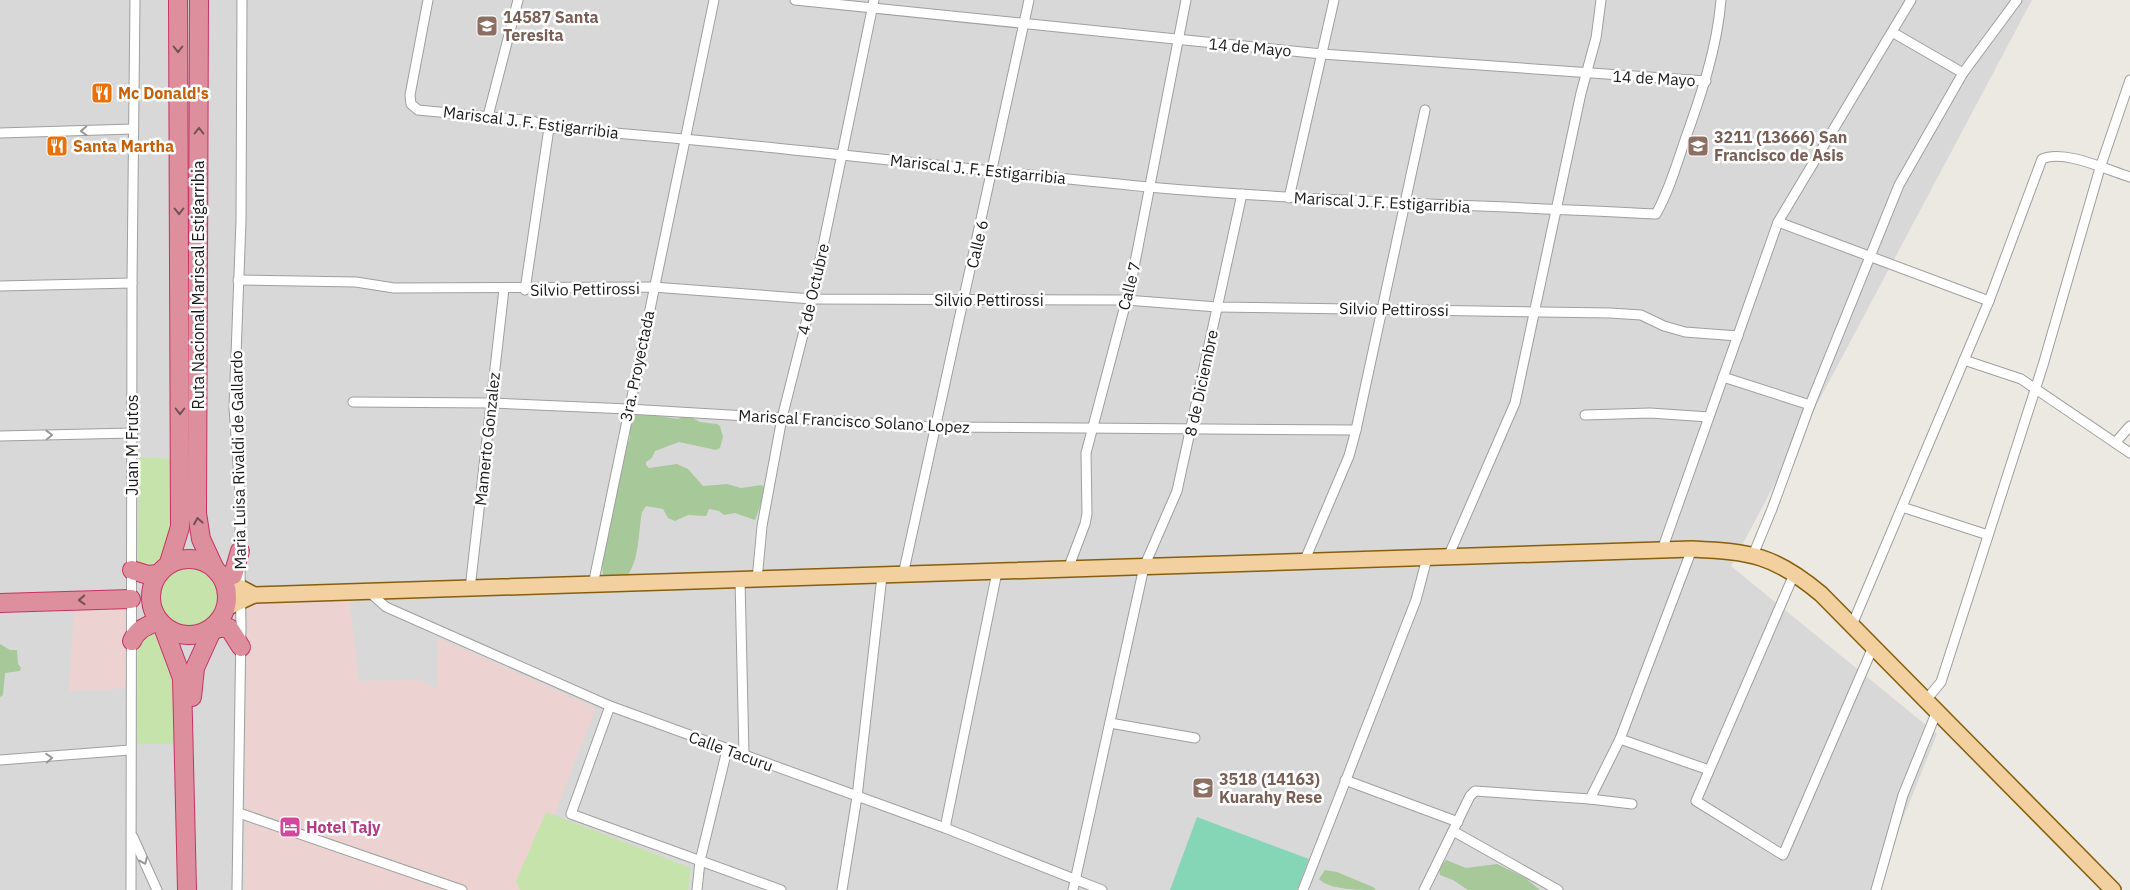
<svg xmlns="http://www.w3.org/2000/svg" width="2130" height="890" font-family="'IBM Plex Sans',sans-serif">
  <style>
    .residential { fill: #d9d8d8 }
    .commercial { fill: #ecd3d2 }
    .grass { fill: #c6e3ab }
    .forest { fill: #a7c899 }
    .pitch { fill: #85d5b7 }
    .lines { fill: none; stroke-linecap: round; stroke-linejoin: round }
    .street-casing { stroke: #9f9f9f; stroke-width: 11 }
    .primary-casing { stroke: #865f0c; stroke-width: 18 }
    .highway-casing { stroke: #c73263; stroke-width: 20 }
    .street { stroke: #fff; stroke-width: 9 }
    .primary { stroke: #f3d09f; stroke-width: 15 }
    .highway { stroke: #de8f9d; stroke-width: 18 }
    .oneway { stroke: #734f56 }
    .oneway2 { stroke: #989898 }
    .labels { text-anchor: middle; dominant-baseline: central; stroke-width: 5; stroke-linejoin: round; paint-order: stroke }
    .education-label { font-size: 16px; font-weight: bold; fill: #785e54; stroke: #fff; text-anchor: start }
    .street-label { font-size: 16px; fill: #1b1b1b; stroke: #fff }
    .food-label { font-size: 16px; font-weight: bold; fill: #c56008; stroke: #fff; text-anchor: start }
    .hotel-label { font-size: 16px; font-weight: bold; fill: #b23c85; stroke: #fff; text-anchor: start }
  </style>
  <rect width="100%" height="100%" fill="#ece9e2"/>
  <polygon class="residential" points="0,0 2032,0 1731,566 1937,734 1874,890 0,890"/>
  <g class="commercial">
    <polygon points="349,601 359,681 419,680 437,688 437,637 596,708 525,890 245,890 247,607 252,602"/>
    <polygon points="127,608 127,688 69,691 74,609"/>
  </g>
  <g class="grass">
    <path d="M139,457L176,459C176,491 179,549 150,570L138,567Z"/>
    <circle cx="188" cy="597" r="32"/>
    <polygon points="157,631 175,675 176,744 137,744 138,642 146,633"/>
    <polygon points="546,812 691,868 688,890 520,890 516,881"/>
  </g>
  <g class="forest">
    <path d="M630,412L678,419L687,415L700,422L717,424L720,426L723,437L720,448L716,450L679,442L655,451L652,458L646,462V465L649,468L677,464L688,469L703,486L727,484L741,488L762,485L766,490L755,520L735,513L724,515L719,511L709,509L706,516L688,515L675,521L668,518L663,509L646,506L642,512C638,532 640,559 627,576L603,577L602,563L619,484L620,466L630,437Z"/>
    <polygon points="0,644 10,650 17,650 18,664 21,668 20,671 5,673 3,695 0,697"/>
    <polygon points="1446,860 1466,868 1497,864 1524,877 1540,890 1468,890 1453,880 1440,875 1439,869"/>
    <path d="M1325,870L1337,872L1373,887L1376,890C1360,890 1329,890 1319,879Z"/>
  </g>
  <polygon class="pitch" points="1197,817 1309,859 1297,890 1170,890"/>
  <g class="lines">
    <g class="street-casing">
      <g id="street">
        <path d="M428,0L410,95L411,104L418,110L533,121L549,128C749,142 948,168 1148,187C1317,202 1486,205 1656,214C1669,191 1676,166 1685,140C1701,95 1717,49 1721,0"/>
        <polyline points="795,0 1322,54 1706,81"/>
        <polyline points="1892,32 1963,73"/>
        <polyline points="488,116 518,0"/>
        <polyline points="0,133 133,129"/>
        <polyline points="1289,198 1334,0"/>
        <polyline points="1778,222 1989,301"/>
        <polyline points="238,280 356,282 394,288 653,287 812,299 1126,300 1217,307 1610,313 1641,315 1664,326 1685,332 1738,336"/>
        <polyline points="0,286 132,283"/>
        <polyline points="525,290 549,128"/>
        <polyline points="1964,360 2021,379 2130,453"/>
        <polyline points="1723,377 1810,405"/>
        <polyline points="353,402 491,403 628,409 936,427 1356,430"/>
        <polyline points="1585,415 1650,413 1709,417"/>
        <polyline points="0,436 133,433"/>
        <polyline points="2115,443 2130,426"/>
        <polyline points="1902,507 1988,535"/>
        <polyline points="1662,550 1778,222 1911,0"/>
        <polyline points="240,552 240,493 234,408 241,221 242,0"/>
        <polyline points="1753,555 1772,509 1810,405 1899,185 1963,73 2017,0"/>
        <polyline points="1448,557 1515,403 1581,93 1596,38 1601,0"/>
        <polyline points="1304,562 1349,456 1356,430 1425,110"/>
        <polyline points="1068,569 1085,524 1087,514 1086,453 1131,283 1186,0"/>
        <polyline points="1795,572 1696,801 1783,855 1873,647"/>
        <polyline points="903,575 1029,0"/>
        <polyline points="740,580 744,755"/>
        <polyline points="757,580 762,526 782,418 812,299 874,0"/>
        <polyline points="593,585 714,0"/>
        <polyline points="470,589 504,289"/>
        <polyline points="369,592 386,607 610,706 945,828 1102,890"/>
        <path d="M1852,625L1989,301L2042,159C2064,149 2107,170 2130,177"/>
        <polyline points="1926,700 1941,682 2043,365 2100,168 2130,80"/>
        <polyline points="610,706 571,814 781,890"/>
        <polyline points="1110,723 1195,738"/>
        <polyline points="1620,739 1709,770"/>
        <polyline points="0,760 130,750"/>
        <polyline points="1345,780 1458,822"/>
        <polyline points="1590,799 1620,739 1692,549"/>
        <polyline points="239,813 462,890"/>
        <polyline points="945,828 997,572"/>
        <polyline points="1453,831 1558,890"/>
        <polyline points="133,837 157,890"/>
        <polyline points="131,890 132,283 135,0"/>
        <polyline points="237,890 241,627 240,568"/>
        <polyline points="697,890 700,861 727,750"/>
        <polyline points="842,890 857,797 882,576"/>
        <polyline points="1073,890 1144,567 1177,491 1242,194"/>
        <polyline points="1303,890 1416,600 1427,558"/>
        <polyline points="1424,890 1470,796 1475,791 1590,799 1632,804"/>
        <polyline points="1876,890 1903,795 1937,711"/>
      </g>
    </g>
    <g class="primary-casing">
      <g id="primary">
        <polyline points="225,584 241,588 254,595"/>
        <path d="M226,608L254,595L1692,549C1752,552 1774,555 1821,594L2113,890"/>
      </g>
    </g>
    <g class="highway-casing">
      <g id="highway">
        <polyline points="199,0 197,513 201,539 214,567"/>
        <circle cx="189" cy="597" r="38"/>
        <polyline points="169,563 180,527 178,0"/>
        <polyline points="132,570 148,575 158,574"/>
        <polyline points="220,574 224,577 233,575 240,551"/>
        <polyline points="0,603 131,599"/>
        <polyline points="162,624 182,678 187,890"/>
        <polyline points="211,632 218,628 229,628 241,647"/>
        <path d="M132,641C138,628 147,626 159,621"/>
        <polyline points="192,697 195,668 214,626"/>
      </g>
    </g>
    <use href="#street" class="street"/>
    <use href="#primary" class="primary"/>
    <use href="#highway" class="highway"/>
  </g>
  <defs><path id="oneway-chevron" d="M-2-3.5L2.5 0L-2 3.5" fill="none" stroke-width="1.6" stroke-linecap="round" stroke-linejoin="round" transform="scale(1.25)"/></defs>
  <g class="oneway">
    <use href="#oneway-chevron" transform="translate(178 49) rotate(90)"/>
    <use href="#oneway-chevron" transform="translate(199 131) rotate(-90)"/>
    <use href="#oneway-chevron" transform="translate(179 211) rotate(90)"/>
    <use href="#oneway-chevron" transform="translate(180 411) rotate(90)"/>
    <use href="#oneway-chevron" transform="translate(198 521) rotate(-100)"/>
    <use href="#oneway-chevron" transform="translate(82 600) rotate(178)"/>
  </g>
  <g class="oneway2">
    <use href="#oneway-chevron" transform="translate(84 131) rotate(178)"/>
    <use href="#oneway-chevron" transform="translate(49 435) rotate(-1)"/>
    <use href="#oneway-chevron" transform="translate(49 758) rotate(-5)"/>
    <use href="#oneway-chevron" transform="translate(144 861) rotate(66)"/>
  </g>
  <defs>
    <g id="school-square" transform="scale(1.125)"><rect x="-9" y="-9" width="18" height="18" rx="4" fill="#8d6e63" stroke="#fff"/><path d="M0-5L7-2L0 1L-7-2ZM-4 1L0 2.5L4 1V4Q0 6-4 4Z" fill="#fff"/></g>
    <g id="restaurant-square" transform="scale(1.125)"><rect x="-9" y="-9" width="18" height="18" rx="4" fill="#e8710a" stroke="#fff"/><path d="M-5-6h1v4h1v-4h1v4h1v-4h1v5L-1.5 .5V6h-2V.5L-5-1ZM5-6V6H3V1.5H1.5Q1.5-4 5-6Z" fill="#fff"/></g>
    <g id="hotel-square" transform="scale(1.125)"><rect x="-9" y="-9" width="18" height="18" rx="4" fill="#d1479c" stroke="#fff"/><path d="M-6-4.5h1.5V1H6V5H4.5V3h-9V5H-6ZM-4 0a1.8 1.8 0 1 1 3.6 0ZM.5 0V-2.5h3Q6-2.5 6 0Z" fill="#fff"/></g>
  </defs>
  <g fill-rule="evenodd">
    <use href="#school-square" x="487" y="26"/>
    <use href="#restaurant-square" x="102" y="93"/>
    <use href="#restaurant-square" x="57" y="146"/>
    <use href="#school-square" x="1698" y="146"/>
    <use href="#school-square" x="1203" y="788"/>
    <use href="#hotel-square" x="290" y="827"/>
  </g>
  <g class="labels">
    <g class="education-label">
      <text x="503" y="17">14587 Santa<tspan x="503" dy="18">Teresita</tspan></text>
      <text x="1714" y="137">3211 (13666) San<tspan x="1714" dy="18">Francisco de Asis</tspan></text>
      <text x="1219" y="779">3518 (14163)<tspan x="1219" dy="18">Kuarahy Rese</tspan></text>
    </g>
    <g class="street-label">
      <text transform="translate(1250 47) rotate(5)">14 de Mayo</text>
      <text transform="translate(1654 78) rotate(3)">14 de Mayo</text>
      <text transform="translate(531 122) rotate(7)">Mariscal J. F. Estigarribia</text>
      <text transform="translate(978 169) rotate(6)">Mariscal J. F. Estigarribia</text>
      <text transform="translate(1382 202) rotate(3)">Mariscal J. F. Estigarribia</text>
      <text transform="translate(977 244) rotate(-77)">Calle 6</text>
      <text transform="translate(198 285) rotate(-90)">Ruta Nacional Mariscal Estigarribia</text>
      <text transform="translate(1129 286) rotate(-76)">Calle 7</text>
      <text transform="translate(585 289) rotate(-1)">Silvio Pettirossi</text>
      <text transform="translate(813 289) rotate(-77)">4 de Octubre</text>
      <text x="989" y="300">Silvio Pettirossi</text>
      <text transform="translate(1394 309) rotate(1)">Silvio Pettirossi</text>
      <text transform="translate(637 366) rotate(-78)">3ra. Proyectada</text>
      <text transform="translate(1201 383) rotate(-78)">8 de Diciembre</text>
      <text transform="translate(854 421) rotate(3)">Mariscal Francisco Solano Lopez</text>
      <text transform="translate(487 439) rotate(-84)">Mamerto Gonzalez</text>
      <text transform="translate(132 445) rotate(-90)">Juan M Frutos</text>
      <text transform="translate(238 460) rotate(-91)">Maria Luisa Rivaldi de Gallardo</text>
      <text transform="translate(731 751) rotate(20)">Calle Tacuru</text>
    </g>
    <g class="food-label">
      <text x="118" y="93">Mc Donald's</text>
      <text x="73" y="146">Santa Martha</text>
    </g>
    <g class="hotel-label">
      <text x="306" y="827">Hotel Tajy</text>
    </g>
  </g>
</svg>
